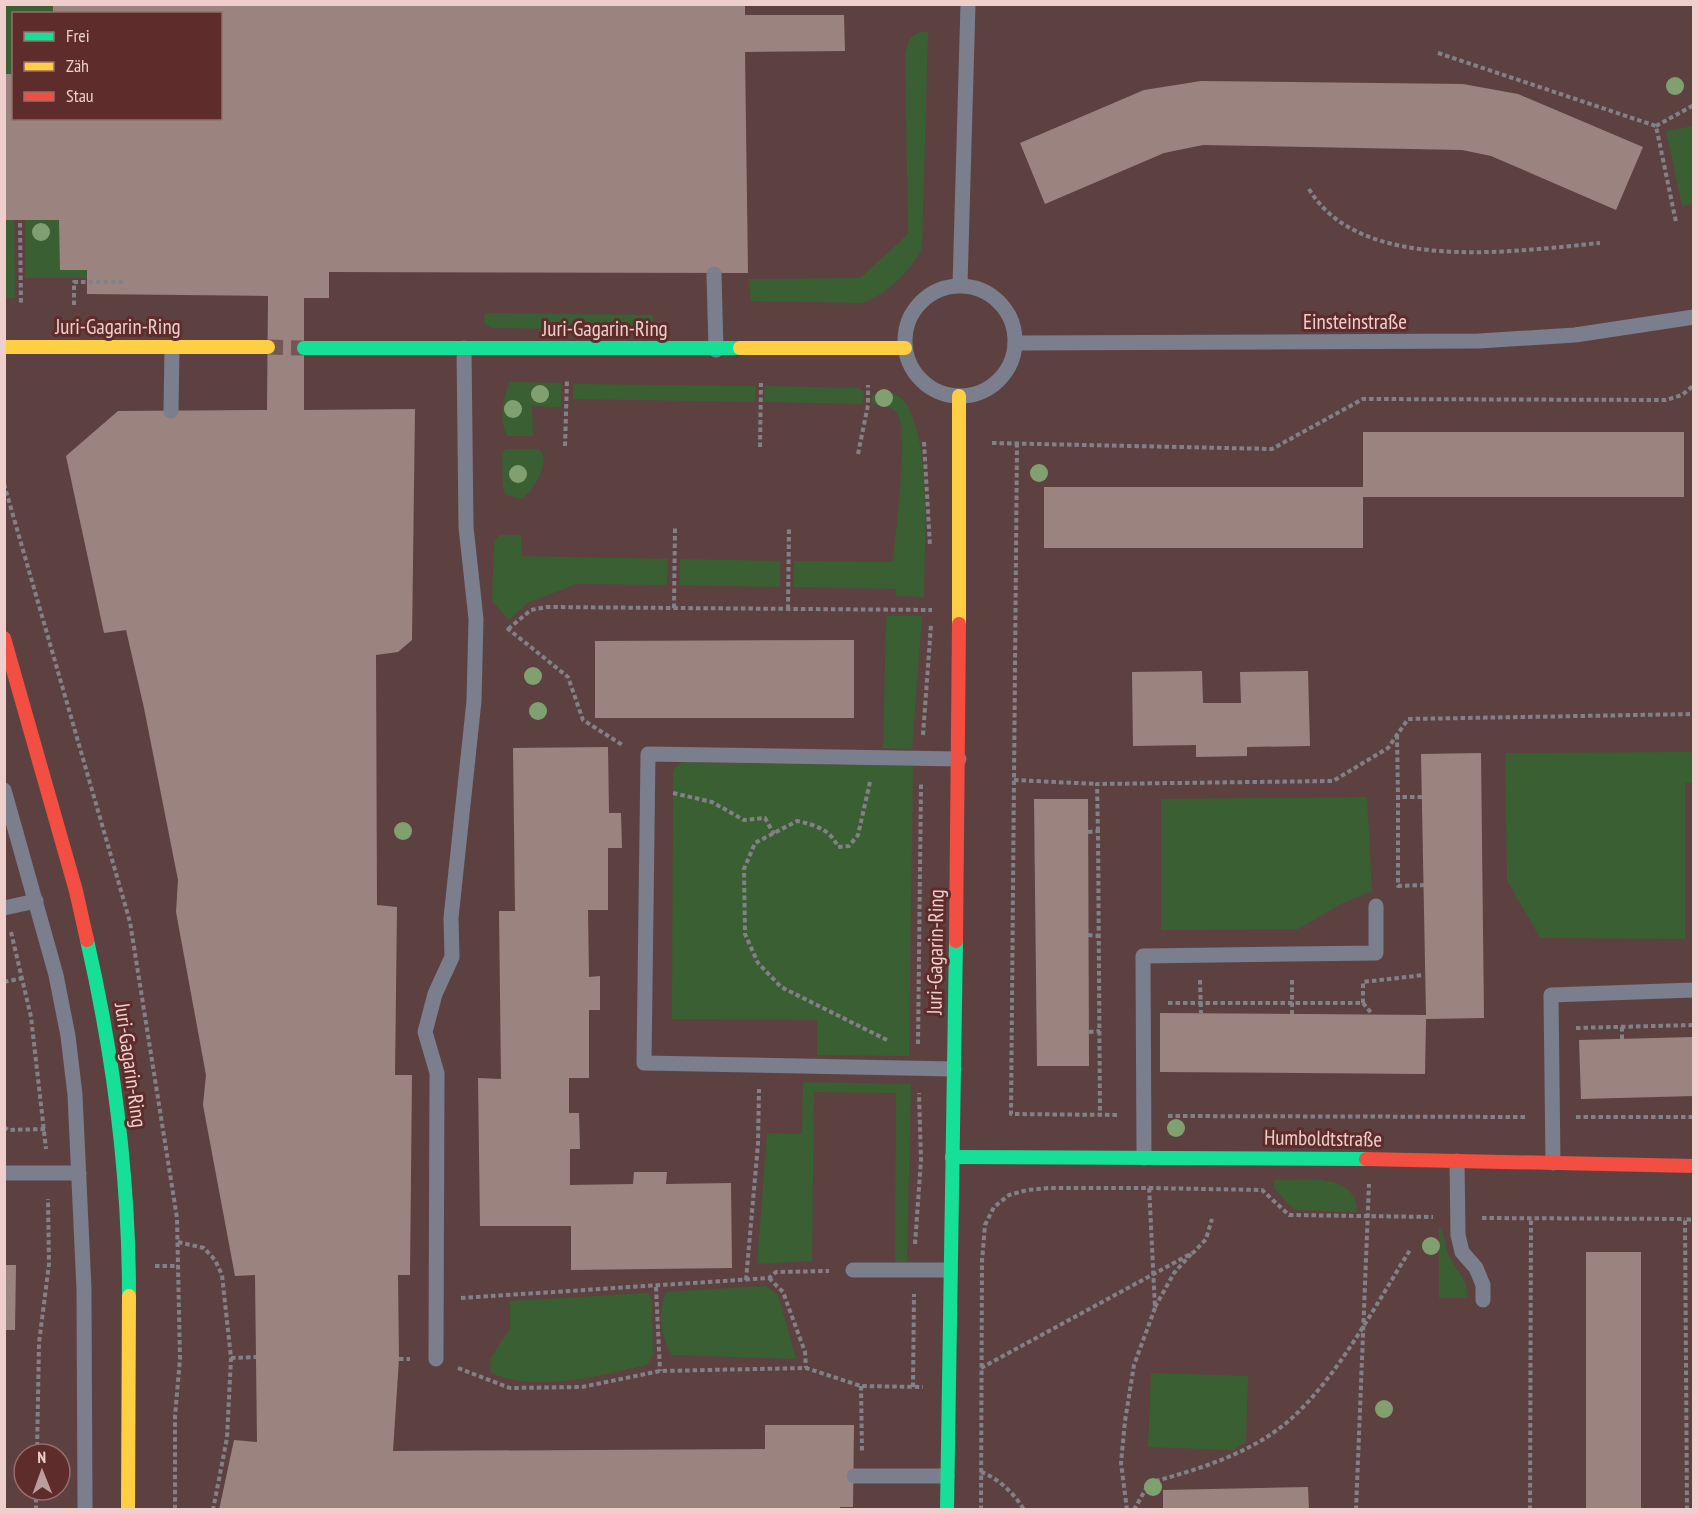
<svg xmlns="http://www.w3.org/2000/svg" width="1698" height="1514" font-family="'PT Sans Narrow',sans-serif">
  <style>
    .green { fill: #3a5f33 }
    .building { fill: #9b8480 }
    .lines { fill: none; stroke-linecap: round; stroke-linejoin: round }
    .secondary-tunnel { stroke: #735656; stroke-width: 15; stroke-dasharray: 15 8; stroke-linecap: butt }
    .path { stroke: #848088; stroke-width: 4; stroke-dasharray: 4.5 3; stroke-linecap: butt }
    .lane { stroke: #7b7e8d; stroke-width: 15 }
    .street { stroke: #7b7e8d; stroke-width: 15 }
    .fast { stroke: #16e098; stroke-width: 14 }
    .slow { stroke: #ffcf43; stroke-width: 14 }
    .jam { stroke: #f24e42; stroke-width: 14 }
    .tree { fill: #80a16f }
    .labels { text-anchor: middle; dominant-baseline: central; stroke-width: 6; stroke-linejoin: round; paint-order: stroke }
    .street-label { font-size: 21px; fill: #eecfcc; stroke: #5d2c2b }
  </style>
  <rect width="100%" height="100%" fill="#5d4141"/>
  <g class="green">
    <polygon points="5,5 53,5 53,13 14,14 13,74 6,74 5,220 14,220 15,298 5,298"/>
    <path d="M919,32H928L922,248C911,271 886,295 862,303L751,301L749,279L860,278L908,234L905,53L910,38Z"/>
    <polygon points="1693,126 1693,204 1682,206 1666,131"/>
    <polygon points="25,220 59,220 87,270 87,278 25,278"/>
    <polygon points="485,313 653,315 653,330 492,328 484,323"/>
    <path d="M510,382L561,383V407L532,406L533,436H508C498,423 503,396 510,382Z"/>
    <polygon points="573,384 756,386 755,402 573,399"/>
    <polygon points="765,386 859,388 864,392 863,404 764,402"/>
    <path d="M882,390C889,392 898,394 903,400C933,436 924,550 924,597L896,596V589L794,587V561L893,562C895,538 909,428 897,413C892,406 880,405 871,403L872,396Z"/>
    <path d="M506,449H539L543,454C547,467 533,492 521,499L506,495L503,489L502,453Z"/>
    <polygon points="499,535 521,535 522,556 668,559 667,585 576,584 528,603 509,620 492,601 494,543"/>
    <polygon points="680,559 780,561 780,587 679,585"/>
    <polygon points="886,616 922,616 912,749 883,748"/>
    <polygon points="1693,752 1693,783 1685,783 1685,939 1540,938 1507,880 1505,753"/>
    <polygon points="682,762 913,766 909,1056 817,1055 817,1020 672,1019 673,770"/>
    <polygon points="1367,797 1372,891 1341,904 1298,929 1161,930 1161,799"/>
    <polygon points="803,1082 911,1084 907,1262 895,1262 896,1093 814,1092 812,1261 757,1264 767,1133 802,1134"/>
    <path d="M1274,1180C1302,1180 1357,1171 1357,1212L1294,1210L1274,1188Z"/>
    <path d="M1439,1226C1446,1235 1444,1244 1448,1254C1455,1270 1468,1278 1467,1298H1439Z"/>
    <path d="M766,1286L778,1295L796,1359L672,1355C661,1339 657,1310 666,1292Z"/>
    <path d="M648,1293L652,1300L653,1355L647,1365C598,1376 539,1393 491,1373L490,1359L510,1328V1301Z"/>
    <polygon points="1151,1373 1248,1376 1246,1442 1233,1450 1148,1447"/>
  </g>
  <g class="building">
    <polygon points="53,4 745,4 745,15 844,15 845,51 745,52 748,273 329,272 329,298 304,298 304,410 415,409 412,640 398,652 376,655 377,905 397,907 395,1075 412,1075 410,1275 398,1275 399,1359 393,1451 765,1449 765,1425 854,1425 853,1507 840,1507 840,1510 219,1510 234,1440 257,1442 255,1275 235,1276 203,1105 206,1075 176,912 178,880 144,708 126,630 104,633 66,456 118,411 267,410 268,296 87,294 87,270 60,270 59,220 5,220 6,74 14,74 14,118 220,118 220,14 53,14"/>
    <polygon points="1201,81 1463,84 1518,94 1643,147 1616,210 1491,156 1462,150 1203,145 1164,153 1045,204 1020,143 1144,90"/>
    <polygon points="1363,432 1684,432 1684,497 1363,497 1363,548 1044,548 1044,487 1363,487"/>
    <polygon points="854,640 854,718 595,718 595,641"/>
    <polygon points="1202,671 1203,703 1241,703 1240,672 1308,671 1310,746 1247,747 1247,756 1196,757 1196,745 1133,746 1132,672"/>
    <polygon points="608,747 609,813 621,813 622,848 608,848 608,910 588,910 589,977 600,976 600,1010 589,1010 589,1078 569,1078 569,1113 579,1113 580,1149 570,1149 570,1185 633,1184 634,1172 667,1172 666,1184 731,1183 732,1268 571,1270 571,1226 480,1226 478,1078 501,1079 499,911 515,911 513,748"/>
    <polygon points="1481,753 1484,1018 1426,1019 1425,1074 1160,1072 1160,1013 1426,1015 1421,754"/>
    <polygon points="1034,799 1088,799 1089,1066 1037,1066"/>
    <polygon points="1694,1037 1694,1096 1581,1099 1579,1040"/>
    <rect x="1586" y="1252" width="55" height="258"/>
    <polygon points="4,1265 16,1265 15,1330 4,1330"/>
    <polygon points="1308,1487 1309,1510 1163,1510 1163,1490"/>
  </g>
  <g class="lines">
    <polyline class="secondary-tunnel" points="268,347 304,348"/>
    <g class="path">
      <polyline points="1438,53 1656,126 1676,222"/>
      <polyline points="1656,126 1694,105"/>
      <path d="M1309,189C1360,275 1516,251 1600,243"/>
      <polyline points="20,223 21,305"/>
      <polyline points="74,305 74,282 124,282"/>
      <polyline points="924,442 930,546"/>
      <polyline points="992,443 1272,449 1363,399 1666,400 1682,395 1694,385"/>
      <polyline points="1017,443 1011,1114 1119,1115"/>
      <polyline points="565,446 567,380"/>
      <polyline points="760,447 761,383"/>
      <polyline points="858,454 868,405 868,385"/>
      <polyline points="4,484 130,922 177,1218 180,1359 175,1416 175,1510"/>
      <polyline points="674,608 675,527"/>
      <polyline points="788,609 789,527"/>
      <polyline points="507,628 568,677 583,720 624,746"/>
      <polyline points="508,629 531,610 547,607 932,610"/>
      <polyline points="923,735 931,625"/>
      <polyline points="1397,735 1398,797"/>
      <polyline points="1014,780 1097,784"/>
      <path d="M870,782L858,835L849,846L838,847C830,829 815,825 797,821L755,843L744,869L745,934L758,963L781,987L889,1041"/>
      <polyline points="673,793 712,802 744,820 765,818 774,834"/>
      <polyline points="1422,797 1398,797 1398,886 1424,885"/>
      <polyline points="1098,831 1097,784 1333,781 1388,748 1408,719 1694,714"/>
      <polyline points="1088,832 1098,831 1100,1115"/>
      <polyline points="11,932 31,1017 46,1149"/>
      <polyline points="1088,935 1098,936"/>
      <polyline points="1200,980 1201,1013"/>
      <polyline points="1292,980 1292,1014"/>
      <polyline points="4,982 23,978"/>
      <polyline points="1168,1003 1363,1003 1363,982 1424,975"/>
      <polyline points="1363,1003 1372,1014"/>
      <polyline points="1622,1027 1622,1039"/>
      <polyline points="1576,1028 1694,1025"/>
      <polyline points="1089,1032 1100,1031"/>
      <polyline points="918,1044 921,784"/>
      <polyline points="1168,1116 1527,1117"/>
      <polyline points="1576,1117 1694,1117"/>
      <polyline points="4,1127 8,1130 46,1129"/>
      <polyline points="1482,1218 1685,1219"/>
      <polyline points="178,1242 204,1248 215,1260 222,1275 231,1358 227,1438 213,1510"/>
      <polyline points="915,1244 921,1160 919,1093"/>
      <polyline points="155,1266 178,1266"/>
      <polyline points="769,1278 783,1292 805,1352 806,1368"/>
      <polyline points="746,1280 758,1144 759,1089"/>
      <polyline points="656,1287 660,1371"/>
      <polyline points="461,1298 769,1278 776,1272 829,1271"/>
      <polyline points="1155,1307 1174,1273 1191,1254"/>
      <polyline points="231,1358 256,1357"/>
      <polyline points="399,1359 410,1359"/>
      <polyline points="458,1368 510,1388 582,1387 660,1371 806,1368 861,1386 923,1387"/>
      <polyline points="981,1368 1194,1252 1206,1239 1212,1219"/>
      <polyline points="861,1386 862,1452"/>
      <polyline points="913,1387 914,1294"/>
      <polyline points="37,1454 39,1343 49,1264 48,1199"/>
      <path d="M981,1472C998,1478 1015,1494 1024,1510"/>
      <polyline points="36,1510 36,1490"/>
      <polyline points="981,1510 982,1261 985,1225 994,1207 1009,1195 1027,1190 1049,1188 1150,1188 1262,1190 1289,1215 1433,1217"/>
      <polyline points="1127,1510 1121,1463 1125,1421 1134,1365 1155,1308 1149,1185"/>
      <path d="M1134,1510L1149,1483C1199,1469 1251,1454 1291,1419C1339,1375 1375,1306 1410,1250"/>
      <polyline points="1356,1510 1369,1184"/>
      <polyline points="1530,1510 1531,1218"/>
      <polyline points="1687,1510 1685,1219 1694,1220"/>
    </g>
    <g class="lane">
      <polyline points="714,274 716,350"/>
      <polyline points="171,411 172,347"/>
      <polyline points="954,1069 644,1063 648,754 959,759"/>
      <polyline points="1144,1158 1143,956 1376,953 1376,906"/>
      <polyline points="1457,1161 1458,1235 1462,1252 1476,1268 1483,1285 1483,1300"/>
      <polyline points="1553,1163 1551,995 1694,990"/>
      <polyline points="853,1270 950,1270"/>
      <polyline points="436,1359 437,1073 425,1032 435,994 452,957 451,918 474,701 476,619 466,527 464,348"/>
      <polyline points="854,1476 947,1476"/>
    </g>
    <g class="street">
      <polyline points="960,285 968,4"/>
      <circle cx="960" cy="341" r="55"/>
      <polyline points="1015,343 1479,341 1575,335 1694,317"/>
      <polyline points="4,790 56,975 68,1036 75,1095 84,1289 85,1510"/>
      <polyline points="4,908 36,901"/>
      <polyline points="4,1173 79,1173"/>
    </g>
    <g class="fast">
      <polyline points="304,348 740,348"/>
      <path d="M87,940C114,1058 129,1175 129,1296"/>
      <polyline points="952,1157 1366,1159"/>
      <polyline points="947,1510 956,941"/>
    </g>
    <g class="slow">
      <polyline points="4,347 268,347"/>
      <polyline points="740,348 905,348"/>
      <polyline points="959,396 959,624"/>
      <polyline points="128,1510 129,1296"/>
    </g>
    <g class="jam">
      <polyline points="4,638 76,891 87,940"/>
      <polyline points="956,941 959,624"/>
      <polyline points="1366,1159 1694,1166"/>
    </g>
  </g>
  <g class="tree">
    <circle cx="1675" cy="86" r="9"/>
    <circle cx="41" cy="232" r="9"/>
    <circle cx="540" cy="394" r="9"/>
    <circle cx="884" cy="398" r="9"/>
    <circle cx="513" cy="409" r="9"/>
    <circle cx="1039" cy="473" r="9"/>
    <circle cx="518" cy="474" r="9"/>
    <circle cx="533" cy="676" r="9"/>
    <circle cx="538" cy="711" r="9"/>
    <circle cx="403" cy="831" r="9"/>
    <circle cx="1176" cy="1128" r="9"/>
    <circle cx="1431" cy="1246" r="9"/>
    <circle cx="1384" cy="1409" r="9"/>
    <circle cx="1153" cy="1487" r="9"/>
  </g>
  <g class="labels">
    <g class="street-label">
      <text x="1355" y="321">Einsteinstraße</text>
      <text x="118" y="326">Juri-Gagarin-Ring</text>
      <text x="605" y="328">Juri-Gagarin-Ring</text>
      <text transform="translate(935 952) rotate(-89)">Juri-Gagarin-Ring</text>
      <text transform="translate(131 1065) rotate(82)">Juri-Gagarin-Ring</text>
      <text transform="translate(1323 1138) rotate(1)">Humboldtstraße</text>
    </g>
  </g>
  <rect width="1698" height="1514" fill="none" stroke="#eecfcc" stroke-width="12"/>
  <rect x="12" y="12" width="210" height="108" fill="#5d2c2b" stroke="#976d6b" stroke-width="1.5"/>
  <rect x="24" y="32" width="30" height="9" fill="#16e098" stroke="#976d6b" stroke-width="1.5"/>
  <text x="66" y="42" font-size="18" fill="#eecfcc">Frei</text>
  <rect x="24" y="62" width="30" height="9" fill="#ffcf43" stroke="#976d6b" stroke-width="1.5"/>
  <text x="66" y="72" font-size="18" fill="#eecfcc">Zäh</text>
  <rect x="24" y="92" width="30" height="9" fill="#f24e42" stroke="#976d6b" stroke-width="1.5"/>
  <text x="66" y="102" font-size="18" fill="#eecfcc">Stau</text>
  <g transform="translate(42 1472) rotate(359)"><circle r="28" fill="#5d2c2b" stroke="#976d6b" stroke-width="1.5"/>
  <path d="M0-4.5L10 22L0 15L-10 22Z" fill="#bb9d9b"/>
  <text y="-9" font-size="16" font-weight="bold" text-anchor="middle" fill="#eecfcc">N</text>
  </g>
</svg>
